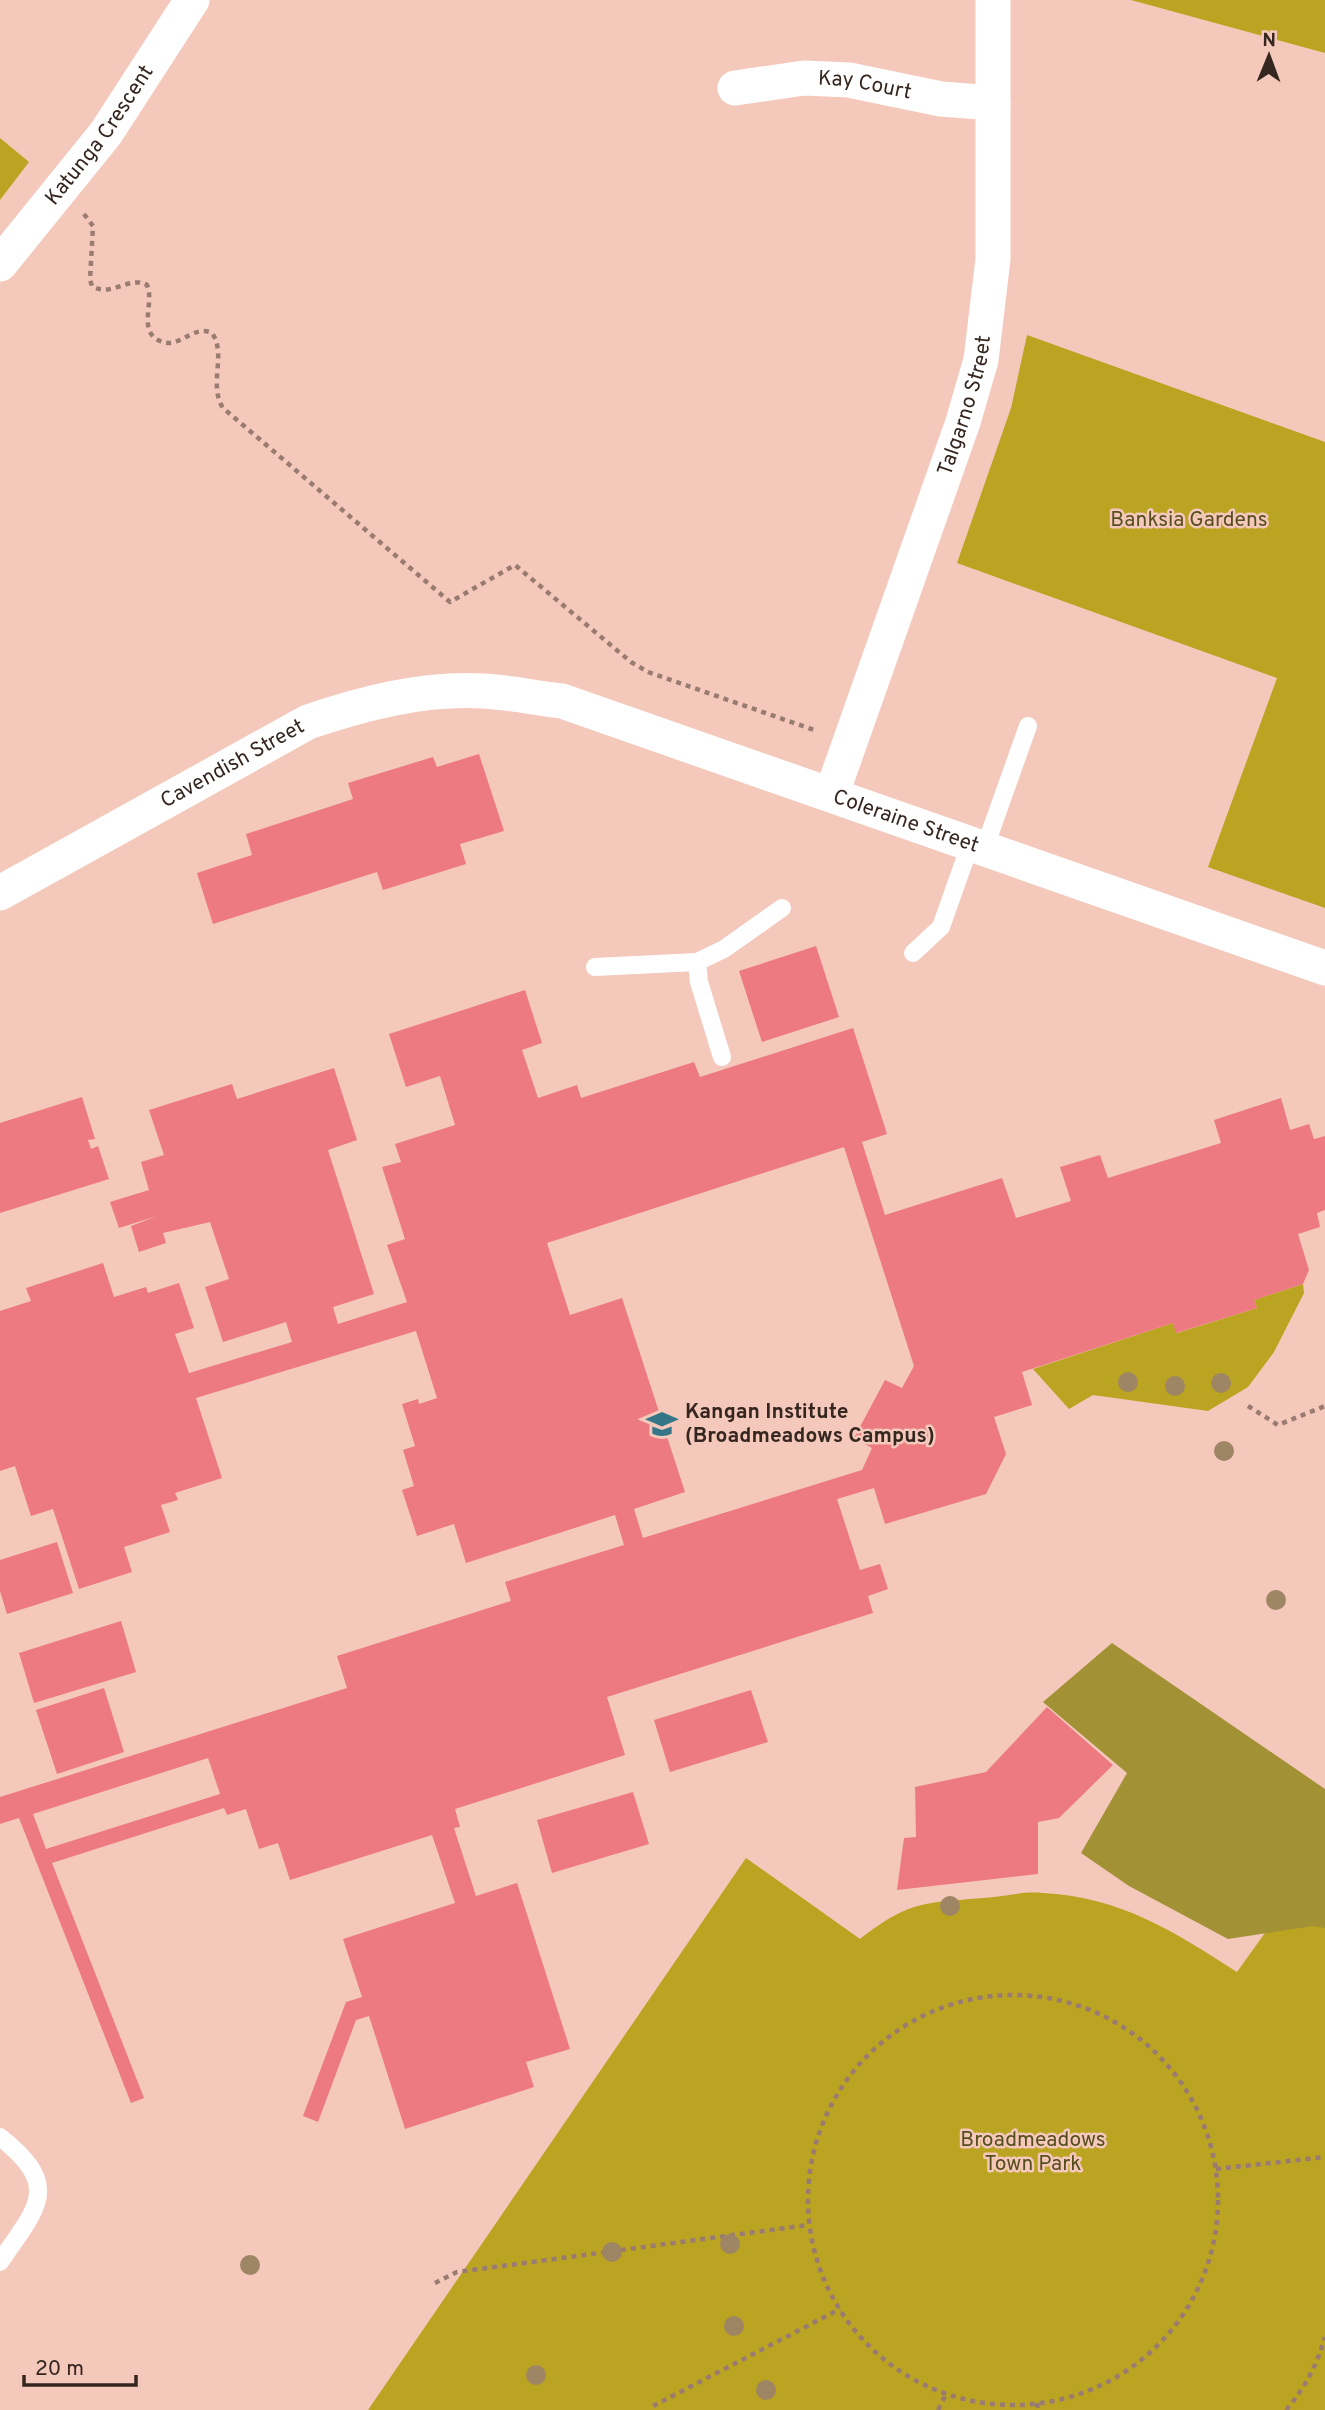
<svg xmlns="http://www.w3.org/2000/svg" width="1325" height="2410" font-family="Overpass,sans-serif">
  <style>
    .green { fill: #bba421 }
    .forest { fill: #a39135 }
    .building { fill: #ed7a80; fill-rule: evenodd }
    .lines { fill: none; stroke-linecap: round; stroke-linejoin: round }
    .path { stroke: #9a7b71; stroke-width: 4.5; stroke-dasharray: 5 5; stroke-linecap: butt }
    .lane { stroke: #fff; stroke-width: 18 }
    .street { stroke: #fff; stroke-width: 35 }
    .tree { fill: #9e8564 }
    .labels { text-anchor: middle; dominant-baseline: central; stroke-width: 5; stroke-linejoin: round; paint-order: stroke }
    .street-label { font-size: 21px; fill: #362620; stroke: #f4c8bb }
    .park-label { font-size: 21px; fill: #574e1d; stroke: #f4c8bb }
    .poi-label { font-size: 21px; font-weight: bold; fill: #362620; stroke: #f4c8bb; text-anchor: start }
  </style>
  <rect width="100%" height="100%" fill="#f4c8bb"/>
  <g class="green">
    <polygon points="1131,0 1325,0 1325,53"/>
    <polygon points="0,138 29,162 0,200"/>
    <polygon points="1027,335 1325,442 1325,908 1208,867 1277,678 957,563 1011,408"/>
    <polygon points="1303,1284 1304,1293 1274,1352 1248,1387 1208,1411 1093,1395 1069,1409 1033,1369 1173,1323 1177,1333 1257,1308 1254,1300"/>
    <path d="M1325,1849V2410H368L746,1858L860,1939C909,1901 923,1903 983,1898C1002,1897 1023,1891 1042,1893C1121,1897 1173,1931 1237,1972Z"/>
  </g>
  <polygon class="forest" points="1112,1643 1325,1789 1325,1928 1313,1926 1228,1939 1129,1886 1081,1853 1127,1773 1043,1702"/>
  <g class="building">
    <polygon points="479,754 504,831 460,844 466,864 383,890 377,872 213,924 197,873 252,855 246,834 353,799 348,783 433,757 437,767"/>
    <polygon points="816,946 839,1017 762,1042 739,971"/>
    <path d="M525,990L542,1043L522,1050L538,1098L577,1085L581,1098L694,1062L700,1077L853,1028L887,1134L862,1142L885,1215L1002,1178L1016,1218L1071,1201L1060,1167L1100,1155L1108,1178L1221,1143L1214,1120L1281,1098L1290,1130L1309,1124L1314,1139L1325,1136V1210L1317,1213L1320,1227L1298,1234L1309,1270L1303,1284L1254,1300L1257,1308L1176,1333L1173,1323L1022,1372L1032,1405L994,1417L1006,1454L986,1494L885,1524L874,1488L837,1499L860,1570L880,1564L888,1589L868,1596L873,1613L607,1697L625,1755L455,1809L460,1827L454,1828L476,1896L517,1883L570,2049L526,2062L534,2087L405,2129L369,2016L356,2020L318,2122L303,2116L346,2002L362,1997L343,1939L455,1903L432,1835L290,1880L278,1843L259,1849L246,1809L227,1815L224,1808L52,1863L144,2098L131,2103L19,1818L0,1824V1797L347,1688L337,1656L511,1601L505,1582L624,1545L615,1515L466,1563L454,1524L417,1536L402,1490L414,1486L403,1450L415,1446L402,1404L418,1399L419,1404L437,1398L416,1331L196,1398L222,1478L175,1493L178,1500L161,1505L170,1532L124,1547L132,1572L79,1589L53,1509L31,1516L15,1466L0,1471V1311L31,1301L26,1288L103,1263L114,1297L146,1287L148,1293L179,1283L194,1328L175,1334L189,1373L292,1342L286,1322L223,1342L205,1287L229,1279L210,1222L163,1233L166,1243L139,1252L131,1226L157,1216L119,1228L110,1202L149,1190L141,1162L164,1155L149,1110L232,1084L237,1099L334,1068L357,1140L328,1150L374,1294L333,1307L338,1324L407,1302L387,1245L405,1239L382,1167L401,1162L395,1144L455,1125L440,1076L406,1087L389,1034ZM844,1147L914,1366L902,1388L885,1380L854,1438L872,1448L862,1470L643,1538L634,1509L685,1492L622,1298L570,1315L547,1243ZM208,1758L220,1794L46,1849L33,1814Z"/>
    <polygon points="82,1097 95,1139 88,1140 91,1149 98,1146 109,1179 0,1213 0,1123"/>
    <polygon points="57,1542 73,1593 7,1614 0,1591 0,1560"/>
    <polygon points="121,1621 136,1672 34,1703 19,1653"/>
    <polygon points="104,1688 124,1752 57,1774 36,1710"/>
    <polygon points="751,1690 768,1742 670,1772 654,1720"/>
    <polygon points="1047,1707 1113,1765 1059,1818 1038,1822 1038,1874 897,1890 904,1838 916,1837 915,1787 986,1772"/>
    <polygon points="633,1792 649,1844 552,1873 537,1820"/>
  </g>
  <g class="lines">
    <g class="path">
      <path d="M84,214L93,226L90,280L92,286C111,298 130,275 147,285C155,303 137,331 160,341C179,350 193,324 212,333C227,354 208,385 223,408L450,602L515,565L631,662L648,672L817,731"/>
      <polyline points="1248,1406 1278,1425 1325,1406"/>
      <circle cx="1013" cy="2200" r="205"/>
      <polyline points="1216,2169 1325,2157"/>
      <polyline points="435,2283 457,2272 808,2225"/>
      <polyline points="1037,2403 1038,2410"/>
      <polyline points="653,2406 840,2309"/>
      <polyline points="938,2410 946,2394"/>
      <path d="M1286,2410C1305,2388 1317,2365 1325,2337"/>
    </g>
    <g class="lane">
      <polyline points="985,847 1028,726"/>
      <polyline points="913,953 941,927 971,842"/>
      <polyline points="697,962 699,982 722,1057"/>
      <polyline points="595,967 697,962 724,949 782,908"/>
      <path d="M0,2137C63,2187 37,2207 0,2262"/>
    </g>
    <g class="street">
      <path id="s1" d="M735,88L804,78L849,80L941,99L993,103"/>
      <path id="s2" d="M0,264L106,133L192,0"/>
      <path id="s3" d="M832,793L963,422L981,360L993,259V0"/>
      <path id="s4" d="M0,893L308,722C364,703 422,688 482,691C508,692 535,698 562,701L1325,968"/>
    </g>
  </g>
  <g class="tree">
    <circle cx="1128" cy="1382" r="10"/>
    <circle cx="1221" cy="1383" r="10"/>
    <circle cx="1175" cy="1386" r="10"/>
    <circle cx="1224" cy="1451" r="10"/>
    <circle cx="1276" cy="1600" r="10"/>
    <circle cx="950" cy="1906" r="10"/>
    <circle cx="730" cy="2244" r="10"/>
    <circle cx="612" cy="2252" r="10"/>
    <circle cx="250" cy="2265" r="10"/>
    <circle cx="734" cy="2326" r="10"/>
    <circle cx="536" cy="2375" r="10"/>
    <circle cx="766" cy="2390" r="10"/>
  </g>
  <defs>
    <g id="university-bare" transform="scale(2.415)"><path d="M0-5L7-2L0 1L-7-2ZM-4 1L0 2.5L4 1V4Q0 6-4 4Z" fill="#347688" stroke="#f4c8bb" stroke-width="2.5" paint-order="stroke"/></g>
  </defs>
  <g fill-rule="evenodd">
    <use href="#university-bare" x="662" y="1424"/>
  </g>
  <g class="labels">
    <g class="street-label">
      <text stroke="none"><textPath href="#s1" startOffset="131">Kay Court</textPath></text>
      <text stroke="none"><textPath href="#s2" startOffset="163">Katunga Crescent</textPath></text>
      <text stroke="none"><textPath href="#s3" startOffset="410">Talgarno Street</textPath></text>
      <text stroke="none"><textPath href="#s4" startOffset="266">Cavendish Street</textPath></text>
      <text stroke="none"><textPath href="#s4" startOffset="975">Coleraine Street</textPath></text>
    </g>
    <g class="park-label">
      <text x="1189" y="520">Banksia Gardens</text>
      <text x="1033" y="2140">Broadmeadows<tspan x="1033" dy="24">Town Park</tspan></text>
    </g>
    <g class="poi-label">
      <text x="685" y="1412">Kangan Institute<tspan x="685" dy="24">(Broadmeadows Campus)</tspan></text>
    </g>
  </g>
  <g transform="translate(1269 56) rotate(1)" stroke="#f4c8bb" stroke-width="5" paint-order="stroke">
  <path d="M0-5L12 26L0 18L-12 26Z" fill="#362620"/>
  <text y="-10" font-size="19" font-weight="bold" text-anchor="middle" fill="#362620">N</text>
  </g>
  <path d="M24 2375v10h112v-10" fill="none" stroke="#362620" stroke-width="3.5"/>
  <text x="35" y="2375" font-size="21" fill="#362620" stroke="#f4c8bb" stroke-width="5" paint-order="stroke">20 m</text>
</svg>
